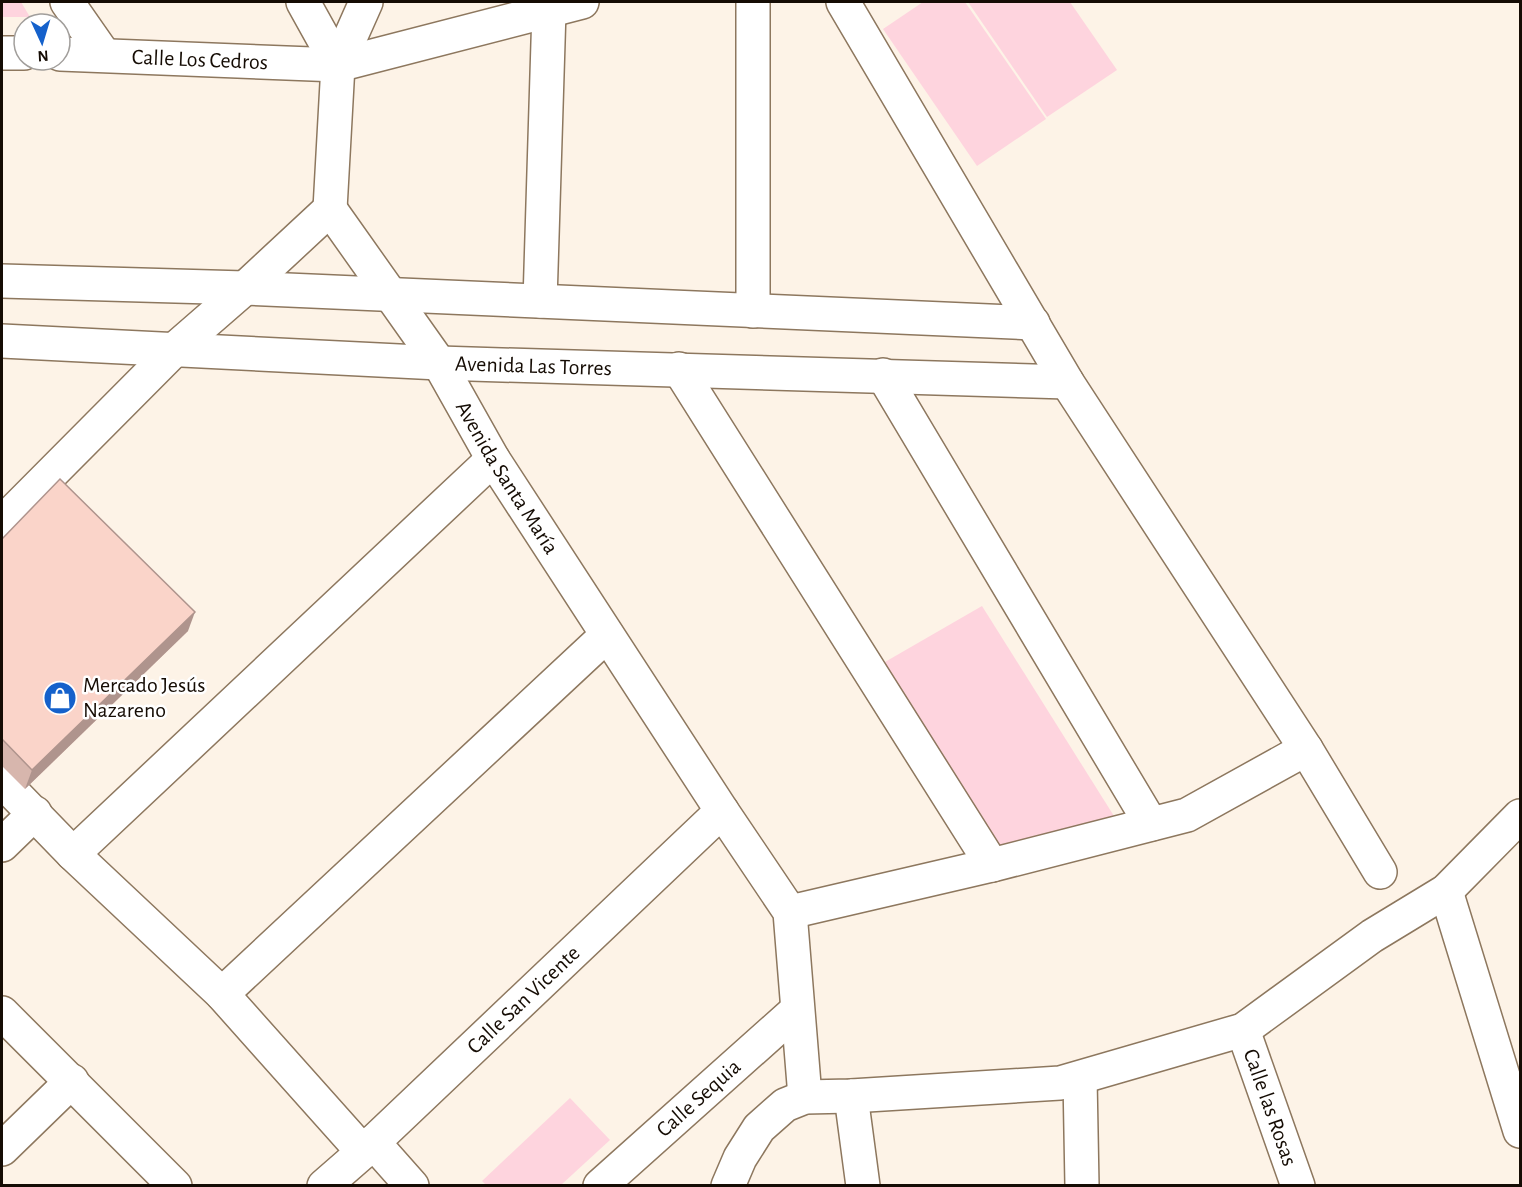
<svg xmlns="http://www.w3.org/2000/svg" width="1522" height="1187" font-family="'Alegreya Sans',sans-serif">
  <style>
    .green { fill: #fed4de }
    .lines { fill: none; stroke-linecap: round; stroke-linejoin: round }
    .minor-casing { stroke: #8d775e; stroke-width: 36 }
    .minor { stroke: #fff; stroke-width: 33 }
    .wall { fill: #d7b6ad }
    .shaded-wall { fill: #af948d }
    .building { fill: #fad4c9; stroke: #af948d; stroke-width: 1.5 }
    .labels { text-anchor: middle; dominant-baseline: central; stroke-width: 5; stroke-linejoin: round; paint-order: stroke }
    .street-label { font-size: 22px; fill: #150c04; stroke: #fff }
    .poi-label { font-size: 22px; fill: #150c04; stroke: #fff; text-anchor: start }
  </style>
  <rect width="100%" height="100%" fill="#fdf3e7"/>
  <g class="green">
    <polygon points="2,2 21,2 30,17 2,17"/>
    <polygon points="923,2 965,2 1046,119 977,166 883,29"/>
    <polygon points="968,2 1070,2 1117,70 1047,117"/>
    <polygon points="982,606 1119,824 996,854 878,666"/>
    <polygon points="570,1098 610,1140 561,1185 486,1185 482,1181"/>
  </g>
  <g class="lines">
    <g class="minor-casing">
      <g id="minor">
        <polyline points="67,2 104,55"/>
        <polyline points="303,2 338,65"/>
        <polyline points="843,2 1067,382 1306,749 1380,872"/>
        <polyline points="2,53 24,53"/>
        <path id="s1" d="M60,54L338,65L582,2"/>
        <path id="s2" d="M330,209L439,363L493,459L722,811L790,912L805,1097"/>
        <polyline points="330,209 338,65 366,2"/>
        <polyline points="2,281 245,288 1033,323"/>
        <polyline points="540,301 549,10"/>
        <polyline points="753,311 753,2"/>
        <path id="s3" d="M2,341L439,363L1067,382"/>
        <polyline points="679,369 992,865"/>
        <polyline points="883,375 1151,824"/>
        <polyline points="2,523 176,348 245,288 330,209"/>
        <polyline points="2,781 73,854 222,994 363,1152"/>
        <polyline points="2,845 35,813"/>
        <polyline points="73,854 493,459"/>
        <polyline points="1446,891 1520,1131"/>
        <polyline points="790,912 992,865 1187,815 1306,749"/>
        <polyline points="222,994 607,635"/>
        <polyline points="2,1013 175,1186"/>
        <path id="s4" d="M1243,1030L1298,1186"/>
        <polyline points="1080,1078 1082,1186"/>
        <polyline points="851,1096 863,1186"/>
        <polyline points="373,1142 412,1186"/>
        <polyline points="2,1149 72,1081"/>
        <path id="s5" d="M324,1186L363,1152L722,811"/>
        <path id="s6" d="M600,1186L797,1010"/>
        <polyline points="728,1186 740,1158 759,1128 785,1105 805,1097 851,1096 1060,1083 1243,1030 1372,936 1446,891 1520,816"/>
      </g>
    </g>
    <use href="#minor" class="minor"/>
  </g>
  <polygon class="wall" points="2,539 188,631 25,789 2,766"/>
  <polygon class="shaded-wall" points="195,612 188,631 25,789 32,770"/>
  <polygon class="building" points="60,479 195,612 32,770 2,739 2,539"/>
  <defs>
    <g id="shop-disc" transform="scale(1.725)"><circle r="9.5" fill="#1561cb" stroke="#fff"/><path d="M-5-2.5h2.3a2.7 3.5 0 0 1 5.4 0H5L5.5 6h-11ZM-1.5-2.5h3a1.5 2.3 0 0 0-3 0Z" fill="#fff"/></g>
  </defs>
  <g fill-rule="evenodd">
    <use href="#shop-disc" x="60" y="698"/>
  </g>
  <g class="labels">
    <g class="street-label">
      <text stroke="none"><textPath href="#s1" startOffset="140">Calle Los Cedros</textPath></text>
      <text stroke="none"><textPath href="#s3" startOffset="532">Avenida Las Torres</textPath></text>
      <text stroke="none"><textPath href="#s2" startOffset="322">Avenida Santa María</textPath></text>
      <text stroke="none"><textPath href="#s5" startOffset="273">Calle San Vicente</textPath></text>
      <text stroke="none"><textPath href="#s6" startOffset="132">Calle Sequia</textPath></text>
      <text stroke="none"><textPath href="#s4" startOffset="82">Calle las Rosas</textPath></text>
    </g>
    <g class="poi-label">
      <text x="83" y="685">Mercado Jesús<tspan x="83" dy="25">Nazareno</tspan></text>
    </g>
  </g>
  <rect width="1522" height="1187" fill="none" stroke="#150c04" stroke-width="6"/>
  <g transform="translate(42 42) rotate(176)"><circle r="28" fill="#ffffff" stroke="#a19e9b" stroke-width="1.5"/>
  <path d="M0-4.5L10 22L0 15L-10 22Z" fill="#1561cb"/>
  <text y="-9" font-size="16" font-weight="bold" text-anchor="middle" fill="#150c04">N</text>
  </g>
</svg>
